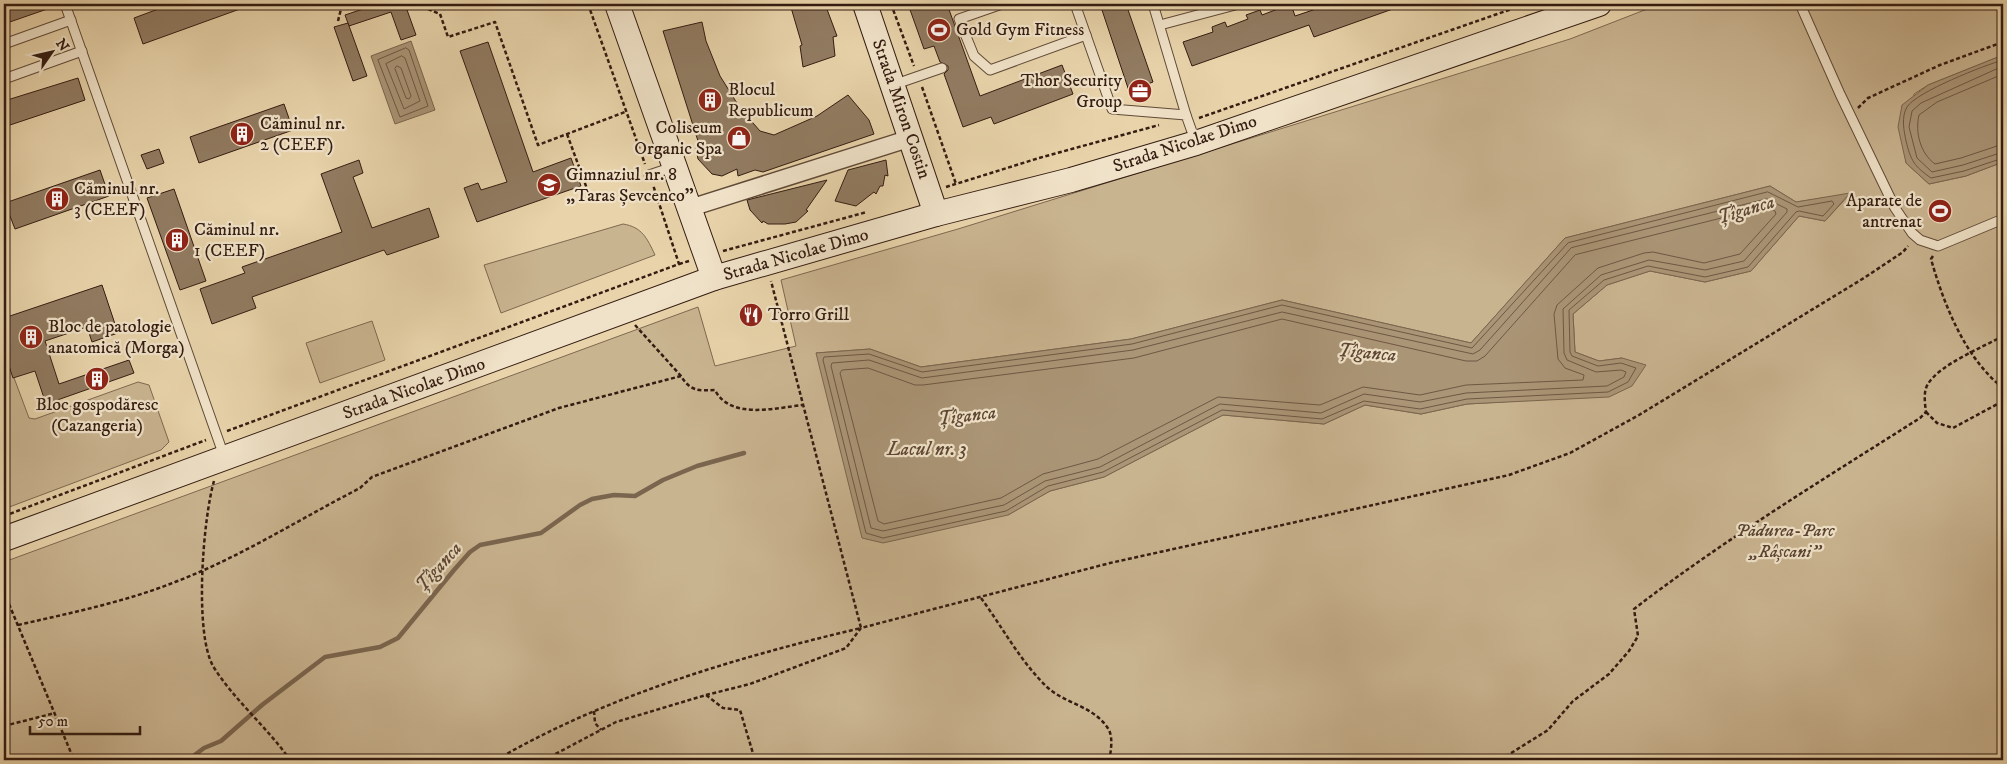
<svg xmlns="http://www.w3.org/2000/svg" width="2007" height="764" font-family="'IM FELL DW Pica',serif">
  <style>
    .green { fill: #c9b490; stroke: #7e6850; fill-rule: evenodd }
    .water { fill: #aa9576; stroke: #7a654e }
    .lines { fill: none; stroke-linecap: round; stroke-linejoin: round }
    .shore { stroke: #6e5844; stroke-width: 1 }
    .stream { stroke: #7a654e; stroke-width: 4.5 }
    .building { fill: #917b61; stroke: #331c11 }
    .lane-casing { stroke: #604a37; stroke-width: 11 }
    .street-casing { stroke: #604a37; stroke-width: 19 }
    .secondary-casing { stroke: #331c11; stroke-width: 26 }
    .path { stroke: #331c11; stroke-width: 2.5; stroke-dasharray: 4 2.5; stroke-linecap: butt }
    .lane { stroke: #f0e2c8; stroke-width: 9 }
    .street { stroke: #f0e2c8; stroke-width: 16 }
    .secondary { stroke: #f0e2c8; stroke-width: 24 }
    .labels { text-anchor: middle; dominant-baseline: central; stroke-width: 4.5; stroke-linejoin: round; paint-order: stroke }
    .poi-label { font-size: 18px; fill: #331c11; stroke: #f0e2c8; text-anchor: start }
    .street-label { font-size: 18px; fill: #331c11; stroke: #f0e2c8 }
    .park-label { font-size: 18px; font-style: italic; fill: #584231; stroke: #f0e2c8 }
    .water-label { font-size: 19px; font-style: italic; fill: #5d4634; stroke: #f0e2c8 }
  </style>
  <rect width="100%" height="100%" fill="#e8d3aa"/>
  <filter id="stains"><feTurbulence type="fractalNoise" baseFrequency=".004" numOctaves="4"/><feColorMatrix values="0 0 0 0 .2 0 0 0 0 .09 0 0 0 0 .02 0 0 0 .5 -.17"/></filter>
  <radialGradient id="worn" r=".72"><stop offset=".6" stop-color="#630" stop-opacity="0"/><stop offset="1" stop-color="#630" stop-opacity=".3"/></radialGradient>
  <g class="green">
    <path d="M1660,4H2003V55L1928,85L1914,94L1906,163L1929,184L1966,176L2003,162V760H4V562L698,307L715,366L796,346L781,280L958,229L1570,39ZM1770,186L1796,202L1850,194L1825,221L1799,216L1751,271L1705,282L1650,271L1607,285L1573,314L1575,352L1599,361L1622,358L1518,401L1467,404L1421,414L1365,405L1324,424L1223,415L1104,477L1050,491L1008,515L816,353L870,349L921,367L1131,339L1282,300L1471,343L1565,238Z"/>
    <path d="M623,224C642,227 647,238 655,255L501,313L484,265Z"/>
    <polygon points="372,321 385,360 320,383 306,343"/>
    <polygon points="4,351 29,418 35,419 138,382 149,385 169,442 161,450 4,509"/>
  </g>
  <g class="water">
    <polygon points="411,41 435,110 395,124 371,56"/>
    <polygon points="2003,55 2003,162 1966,176 1929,184 1906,163 1898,127 1902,105 1928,85"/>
    <polygon points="1770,186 1796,202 1850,193 1825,221 1799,216 1751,271 1705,282 1650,271 1607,285 1573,314 1575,352 1599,361 1622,358 1646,365 1632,386 1609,397 1467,404 1421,414 1365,405 1324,424 1223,415 1104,477 1050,491 1008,515 883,543 862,538 816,353 870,349 921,367 1131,339 1282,300 1471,343 1565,238"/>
  </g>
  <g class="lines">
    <g class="shore">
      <polygon points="406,48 409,50 428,106 400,117 378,60"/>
      <polygon points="402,56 405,58 420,101 404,109 386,64"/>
      <path d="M2003,60C1985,65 1916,92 1907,107C1901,117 1904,131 1906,141C1911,161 1914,166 1931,178L1964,171L2003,158"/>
      <polygon points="397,66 401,68 411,96 409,99 406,98 395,69"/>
      <polyline points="2003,66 1921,103 1912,111 1909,127 1917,158 1932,172 1963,165 2003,152"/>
      <path d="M2003,74L1937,102L1919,115C1915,132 1920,153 1935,164L1961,158L2003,144"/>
      <polygon points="1768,192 1798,207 1832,201 1834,204 1823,216 1799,211 1796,212 1748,267 1705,277 1648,266 1604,280 1569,310 1570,352 1572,356 1598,366 1621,363 1636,368 1628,382 1608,392 1467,399 1420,409 1364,401 1322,419 1222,410 1103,472 1048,486 1006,511 883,538 866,533 823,360 824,357 869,354 922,372 1132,344 1282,305 1472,348 1568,243"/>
      <polygon points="1767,199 1787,209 1787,212 1744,261 1705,270 1649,260 1601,275 1563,309 1564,353 1567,360 1596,372 1621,370 1626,372 1624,377 1607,386 1466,393 1420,402 1364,394 1321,413 1220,404 1100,467 1045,481 1004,505 883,531 871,528 831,366 832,363 869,360 922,378 1133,350 1282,312 1473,354 1480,350 1571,248"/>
      <polygon points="1766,207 1775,211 1776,214 1740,254 1704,263 1653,252 1644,253 1598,268 1557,305 1554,314 1558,359 1565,368 1584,375 1583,380 1466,385 1420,395 1363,387 1320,405 1218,397 1098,459 1043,474 1001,498 884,524 878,521 840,373 842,370 868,368 915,385 923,385 1134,358 1282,319 1466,361 1477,361 1485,356 1575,255"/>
    </g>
    <polyline class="stream" points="188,760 204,748 221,741 262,705 325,657 380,647 398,638 454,570 470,552 480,545 541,533 580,505 592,499 614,495 635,496 663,480 697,466 744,453"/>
  </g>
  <g class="building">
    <polygon points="4,4 55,4 56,6 4,24"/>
    <polygon points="160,4 251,4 251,5 143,44 134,18 161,8"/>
    <polygon points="378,4 409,4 406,7 416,35 401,40 391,12 349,26 345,15"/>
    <polygon points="790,4 825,4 837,36 833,37 835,56 803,67 800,46 802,45"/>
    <polygon points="908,4 947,4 980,96 1062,65 1073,94 994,124 991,117 963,127 944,74 948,70 948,66 940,62 934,46 924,49"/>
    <polygon points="1100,4 1126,4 1153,82 1129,91"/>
    <polygon points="1291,4 1295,16 1331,4 1404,5 1314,37 1309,25 1192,66 1183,42 1213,32 1212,27 1225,22 1227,27 1248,19 1246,15 1260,10 1262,15"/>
    <polygon points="702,22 706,41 720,76 740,108 760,131 774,135 799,124 817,116 848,95 869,120 874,134 763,172 755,170 738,176 737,169 722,176 712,174 698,159 696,149 698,141 663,31"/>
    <polygon points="348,23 367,76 353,81 334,27"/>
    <polygon points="488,42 533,172 571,158 581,186 477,222 464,188 478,183 481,190 507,182 460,51"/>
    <polygon points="78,78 85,100 4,127 4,101"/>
    <polygon points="284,104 293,130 199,163 190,137"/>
    <polygon points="159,149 164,163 147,169 141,155"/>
    <polygon points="359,160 363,173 353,177 372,228 429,208 439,237 387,255 384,250 252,297 256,308 212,324 200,289 245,273 242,267 342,232 321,174"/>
    <polygon points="886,160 888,176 885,175 883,186 880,186 876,194 874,192 856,206 835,201 848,170"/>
    <polygon points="100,170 109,196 15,229 5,203"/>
    <polygon points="827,180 806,210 808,211 796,222 785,224 768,224 763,221 762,223 750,210 747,200"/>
    <polygon points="174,189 206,281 180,290 147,198"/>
    <polygon points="102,285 118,333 92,342 87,327 45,341 59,384 129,360 134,373 46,404 35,371 13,378 4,351 4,318"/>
  </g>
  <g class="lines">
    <g class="lane-casing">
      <g id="lane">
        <polyline points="65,4 224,456"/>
        <polyline points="1002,4 959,19 974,56 990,70 1086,35"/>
        <polyline points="1075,4 1112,109 1186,115 1196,143"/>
        <polyline points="1153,4 1186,115"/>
        <polyline points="1800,4 1840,94 1895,208 1912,233 1920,240 1938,246 2003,219"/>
        <polyline points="1160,25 1239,4"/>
        <polyline points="4,44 71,20"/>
        <polyline points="4,79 82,51"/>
        <polyline points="893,85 942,68"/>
        <polyline points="649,175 673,167"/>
      </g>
    </g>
    <g class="street-casing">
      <polyline id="street" points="690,208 911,138"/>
    </g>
    <g class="secondary-casing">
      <g id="secondary">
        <polyline points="617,4 714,278"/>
        <polyline points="865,4 936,214"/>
        <polyline points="4,539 714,278 936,214 1071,180 1196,143 1599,4"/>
      </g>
    </g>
    <g class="path">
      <polyline points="416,4 440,14 448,37 495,22 538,145 625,112"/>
      <polyline points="588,4 645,164"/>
      <polyline points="891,4 914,66"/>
      <polyline points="338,21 342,5 346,4"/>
      <polyline points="922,87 956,184"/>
      <polyline points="1858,108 1868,98 1940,65 2003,42"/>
      <polyline points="1199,118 1526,4"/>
      <polyline points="567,134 590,197"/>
      <polyline points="946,187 1039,158 1159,125"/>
      <polyline points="723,251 867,212"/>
      <path d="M1933,256L1931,259C1944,305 1965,358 2003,388"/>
      <polyline points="679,264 689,261"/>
      <polyline points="635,325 681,376"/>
      <polyline points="1926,412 1937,423 1953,428 2003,401"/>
      <polyline points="227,431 679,264 653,185"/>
      <path d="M214,481C203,519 194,632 213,666C233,699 268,728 290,760"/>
      <polyline points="4,516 206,440"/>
      <polyline points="4,592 74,760"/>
      <path d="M981,598C1003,628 1020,661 1047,687C1065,704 1095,706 1109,730C1113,738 1111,752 1109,760"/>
      <path d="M18,625C70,613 125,602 175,582C233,560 287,527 341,498L360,488L372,477L559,408L681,376C690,391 698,391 715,390C730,420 776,408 802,405"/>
      <polyline points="706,695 750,684 846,648 861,628 1110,563 1509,475 1570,453 1639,415 1864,278 1903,252 1908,246"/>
      <polyline points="594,711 595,723 601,730"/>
      <polyline points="4,726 55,713"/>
      <path d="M496,760C608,695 735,658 861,628L771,281"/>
      <polyline points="544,760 616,722 706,695 723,708 740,710 755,760"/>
      <path d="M1500,760L1548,730L1573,701L1609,674L1629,651L1638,636L1634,609C1725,539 1824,479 1920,418L1926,412C1925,404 1923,391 1928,384C1939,365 1983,347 2003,336"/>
    </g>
    <use href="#lane" class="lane"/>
    <use href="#street" class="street"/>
    <use href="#secondary" class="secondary"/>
  </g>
  <defs>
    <g id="stadium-disc" transform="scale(1.25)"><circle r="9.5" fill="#8f2418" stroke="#f0e2c8"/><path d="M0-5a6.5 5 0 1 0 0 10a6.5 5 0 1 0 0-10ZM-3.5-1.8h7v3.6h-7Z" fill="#fff"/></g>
    <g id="office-disc" transform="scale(1.25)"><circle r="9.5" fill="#8f2418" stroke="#f0e2c8"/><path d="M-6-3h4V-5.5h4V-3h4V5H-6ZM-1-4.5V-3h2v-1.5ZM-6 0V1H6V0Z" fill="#fff"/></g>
    <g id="building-disc" transform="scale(1.25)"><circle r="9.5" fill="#8f2418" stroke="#f0e2c8"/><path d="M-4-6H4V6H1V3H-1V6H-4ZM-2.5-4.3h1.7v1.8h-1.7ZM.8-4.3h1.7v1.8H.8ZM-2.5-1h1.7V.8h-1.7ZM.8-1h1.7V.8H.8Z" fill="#fff"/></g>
    <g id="shop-disc" transform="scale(1.25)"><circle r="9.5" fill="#8f2418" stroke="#f0e2c8"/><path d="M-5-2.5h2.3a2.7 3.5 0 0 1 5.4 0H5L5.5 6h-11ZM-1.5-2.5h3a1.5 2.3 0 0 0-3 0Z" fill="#fff"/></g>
    <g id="school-disc" transform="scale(1.25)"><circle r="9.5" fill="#8f2418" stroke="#f0e2c8"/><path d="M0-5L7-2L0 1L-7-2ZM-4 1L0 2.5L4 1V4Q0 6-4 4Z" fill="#fff"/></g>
    <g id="restaurant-disc" transform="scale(1.25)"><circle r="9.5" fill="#8f2418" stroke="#f0e2c8"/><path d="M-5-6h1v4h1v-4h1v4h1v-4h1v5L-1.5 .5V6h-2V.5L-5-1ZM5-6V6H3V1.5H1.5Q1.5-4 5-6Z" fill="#fff"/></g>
  </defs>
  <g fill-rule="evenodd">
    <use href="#stadium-disc" x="939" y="30"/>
    <use href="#office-disc" x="1140" y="91"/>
    <use href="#building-disc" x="710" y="100"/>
    <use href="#building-disc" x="242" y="134"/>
    <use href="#shop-disc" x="739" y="138"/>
    <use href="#school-disc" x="549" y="185"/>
    <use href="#building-disc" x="57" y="199"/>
    <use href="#stadium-disc" x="1940" y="211"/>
    <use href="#building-disc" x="177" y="240"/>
    <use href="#restaurant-disc" x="751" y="315"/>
    <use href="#building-disc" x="31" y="337"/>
    <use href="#building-disc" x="97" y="379"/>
  </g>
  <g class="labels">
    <g class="poi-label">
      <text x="956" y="30">Gold Gym Fitness</text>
      <text x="1122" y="81" text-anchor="end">Thor Security<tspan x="1122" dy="21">Group</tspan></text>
      <text x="728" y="90">Blocul<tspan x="728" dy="21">Republicum</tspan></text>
      <text x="260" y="124">Căminul nr.<tspan x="260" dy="21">2 (CEEF)</tspan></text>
      <text x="722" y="128" text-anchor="end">Coliseum<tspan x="722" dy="21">Organic Spa</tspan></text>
      <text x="566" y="175">Gimnaziul nr. 8<tspan x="566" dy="21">„Taras Șevcenco”</tspan></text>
      <text x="74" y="189">Căminul nr.<tspan x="74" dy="21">3 (CEEF)</tspan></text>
      <text x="1922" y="201" text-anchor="end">Aparate de<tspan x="1922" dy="21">antrenat</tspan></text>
      <text x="194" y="230">Căminul nr.<tspan x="194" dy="21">1 (CEEF)</tspan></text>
      <text x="768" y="315">Torro Grill</text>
      <text x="48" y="327">Bloc de patologie<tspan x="48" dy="21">anatomică (Morga)</tspan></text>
      <text x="97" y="405" text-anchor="middle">Bloc gospodăresc<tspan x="97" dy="21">(Cazangeria)</tspan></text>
    </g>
    <g class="street-label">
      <text transform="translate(901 109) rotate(71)">Strada Miron Costin</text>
      <text transform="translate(1185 144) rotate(-18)">Strada Nicolae Dimo</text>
      <text transform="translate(796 255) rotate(-16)">Strada Nicolae Dimo</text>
      <text transform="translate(414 389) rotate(-20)">Strada Nicolae Dimo</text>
    </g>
    <g class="park-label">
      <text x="1785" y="531">Pădurea-Parc<tspan x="1785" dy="21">„Râșcani”</tspan></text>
    </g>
    <g class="water-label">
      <text transform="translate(1746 210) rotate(-17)">Țîganca</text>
      <text transform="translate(1367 353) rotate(5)">Țîganca</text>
      <text transform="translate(967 416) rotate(-7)">Țîganca</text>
      <text x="927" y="449">Lacul nr. 3</text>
      <text transform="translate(439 567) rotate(-48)">Țîganca</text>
    </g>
  </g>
  <rect width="2007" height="764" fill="none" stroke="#e8d3aa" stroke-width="20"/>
  <rect x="5" y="5" width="1997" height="754" fill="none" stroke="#331c11" stroke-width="2.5"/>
  <rect x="10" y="10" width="1987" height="744" fill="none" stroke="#331c11"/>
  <g transform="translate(52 52) rotate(56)" stroke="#f0e2c8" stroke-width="4" paint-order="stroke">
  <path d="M0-4L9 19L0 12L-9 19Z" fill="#331c11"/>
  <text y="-8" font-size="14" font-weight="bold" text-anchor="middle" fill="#331c11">N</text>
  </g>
  <path d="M30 726v8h110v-8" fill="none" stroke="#331c11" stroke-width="2.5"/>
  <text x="38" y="726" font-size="15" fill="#331c11" stroke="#f0e2c8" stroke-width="4" paint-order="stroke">50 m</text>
  <rect width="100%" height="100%" filter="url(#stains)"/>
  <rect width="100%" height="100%" fill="url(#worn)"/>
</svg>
